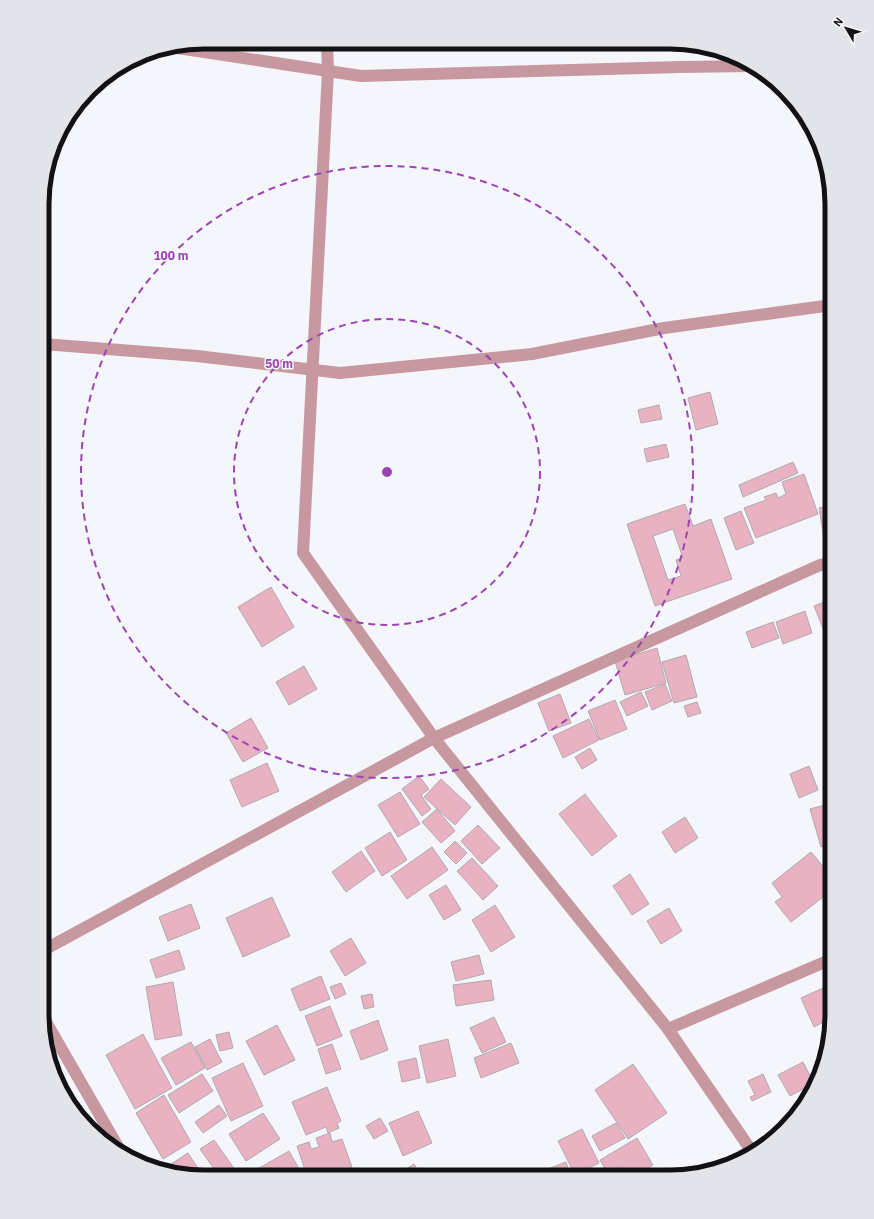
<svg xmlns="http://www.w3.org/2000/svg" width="874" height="1219" font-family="'IBM Plex Sans',sans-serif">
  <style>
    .building { fill: #e9b2c3; stroke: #b0aaac; fill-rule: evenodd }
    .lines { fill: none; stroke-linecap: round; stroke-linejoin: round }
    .minor { stroke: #c798a0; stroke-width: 12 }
    .ring { fill: none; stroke: #9c45b2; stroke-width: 2; stroke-dasharray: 7 5 }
    .rim { fill: none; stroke: #121214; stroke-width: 5 }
    .centre { fill: #9c45b2; stroke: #f4f6fb; stroke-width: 2 }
    .ring-label { font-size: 12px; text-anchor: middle; font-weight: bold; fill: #9c45b2; stroke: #f4f6fb; stroke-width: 3; stroke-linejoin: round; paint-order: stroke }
  </style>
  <rect width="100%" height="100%" fill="#f4f6fb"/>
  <g class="building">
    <polygon points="710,392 718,424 696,430 688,398"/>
    <polygon points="659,405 662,419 641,423 638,410"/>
    <polygon points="666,444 669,457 647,462 644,449"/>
    <polygon points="793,462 798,473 743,497 739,485"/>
    <polygon points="804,474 818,514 756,538 744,508 766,500 764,497 776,493 778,498 786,494 782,482"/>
    <path d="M685,504L693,526L711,519L732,579L655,606L627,524ZM673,529L683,558L676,560L681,576L668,580L653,536Z"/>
    <polygon points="832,506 832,543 825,544 819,508"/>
    <polygon points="741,511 754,543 736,550 724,518"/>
    <polygon points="271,587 294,627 262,647 238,607"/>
    <polygon points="829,600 832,607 832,645 830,646 814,606"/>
    <polygon points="805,611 812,633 783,644 776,622"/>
    <polygon points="773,622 779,638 752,648 746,632"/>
    <polygon points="657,648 666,683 625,695 615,661"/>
    <polygon points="686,655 697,697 674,703 662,662"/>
    <polygon points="304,666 317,689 289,705 276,682"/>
    <polygon points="665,684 672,701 652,710 645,692"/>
    <polygon points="641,692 648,706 627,716 620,702"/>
    <polygon points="560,694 571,723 549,731 538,703"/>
    <polygon points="615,700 627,729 600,740 588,711"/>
    <polygon points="697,702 701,713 688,717 684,706"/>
    <polygon points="251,718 268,748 243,762 226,733"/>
    <polygon points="589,719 599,740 563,758 553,736"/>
    <polygon points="590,748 597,760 582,769 575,757"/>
    <polygon points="267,763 279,791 242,807 230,780"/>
    <polygon points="809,766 818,790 799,798 790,774"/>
    <polygon points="419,776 429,789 421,795 431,809 422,816 402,789"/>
    <polygon points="441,779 471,807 455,825 424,797"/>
    <polygon points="400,792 420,824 398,837 378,805"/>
    <polygon points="585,794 617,836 592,856 559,814"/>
    <polygon points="832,803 832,843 821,847 810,809"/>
    <polygon points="437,809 455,831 441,843 422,822"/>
    <polygon points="685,817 698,838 675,853 662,832"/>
    <polygon points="478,825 500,848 482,864 461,841"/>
    <polygon points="390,832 407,860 382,876 365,848"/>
    <polygon points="455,841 467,853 456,864 444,852"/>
    <polygon points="432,847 448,870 407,899 391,876"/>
    <polygon points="832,848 832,866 826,850"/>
    <polygon points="361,851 375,871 346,892 332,872"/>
    <polygon points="811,852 832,877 832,890 791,922 775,902 782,897 772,883"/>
    <polygon points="472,858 498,886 483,900 457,871"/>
    <polygon points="630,874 649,904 632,915 613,886"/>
    <polygon points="446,885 461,910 444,920 429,895"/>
    <polygon points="272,897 290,936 243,957 226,918"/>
    <polygon points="191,904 200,928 168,941 159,917"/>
    <polygon points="495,905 515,937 491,952 472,920"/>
    <polygon points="669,908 682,931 661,944 647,921"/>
    <polygon points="351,938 366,963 345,976 330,951"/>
    <polygon points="179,950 185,969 156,978 150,960"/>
    <polygon points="479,955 484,974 456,981 451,962"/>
    <polygon points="321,976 330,999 300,1011 291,989"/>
    <polygon points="491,980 494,1000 456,1006 453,985"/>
    <polygon points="173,982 182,1035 155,1040 146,987"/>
    <polygon points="341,983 346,994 335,999 330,987"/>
    <polygon points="832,984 832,1018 814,1027 801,998"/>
    <polygon points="372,994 374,1007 364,1009 361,996"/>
    <polygon points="330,1006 342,1036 317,1046 305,1016"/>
    <polygon points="494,1017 506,1042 482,1053 470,1028"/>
    <polygon points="378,1020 388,1050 361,1060 350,1031"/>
    <polygon points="277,1025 295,1060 264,1075 246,1041"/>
    <polygon points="229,1032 233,1048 220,1051 216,1035"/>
    <polygon points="143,1034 172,1088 135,1109 106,1055"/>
    <polygon points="210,1039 222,1062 207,1070 195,1047"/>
    <polygon points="448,1039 456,1076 427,1083 419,1046"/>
    <polygon points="191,1042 205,1068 176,1085 161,1058"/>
    <polygon points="511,1043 519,1063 481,1078 474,1058"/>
    <polygon points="332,1044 341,1069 326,1074 318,1049"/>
    <polygon points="416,1058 420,1078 402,1082 398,1062"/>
    <polygon points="803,1062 814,1083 790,1096 778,1075"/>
    <polygon points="243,1063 263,1106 231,1121 212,1078"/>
    <polygon points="633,1064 667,1113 628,1139 595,1090"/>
    <polygon points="202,1074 213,1091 179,1113 168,1095"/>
    <polygon points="763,1074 771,1092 752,1101 750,1097 755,1095 748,1081"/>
    <polygon points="327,1087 341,1121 337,1123 339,1128 328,1133 326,1127 306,1135 292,1102"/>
    <polygon points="164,1095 191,1142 163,1159 136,1113"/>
    <polygon points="219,1105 227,1116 203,1133 195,1122"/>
    <polygon points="418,1111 432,1143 403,1156 389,1123"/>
    <polygon points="263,1113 280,1139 246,1161 229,1134"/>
    <polygon points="380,1118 388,1131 374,1139 366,1126"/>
    <polygon points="616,1123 625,1138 600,1151 592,1136"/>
    <polygon points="582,1129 599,1163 575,1175 558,1141"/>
    <polygon points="330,1133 332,1142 342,1139 352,1167 325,1176 307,1176 297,1146 309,1142 311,1149 319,1147 316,1138"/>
    <polygon points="637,1138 653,1165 634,1177 623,1177 617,1167 607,1172 600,1160"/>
    <polygon points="214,1140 236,1171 229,1176 219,1176 200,1149"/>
    <polygon points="289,1151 303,1176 245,1176"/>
    <polygon points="188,1153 203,1176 183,1176 173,1173 168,1166"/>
    <polygon points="566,1162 571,1177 532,1177 532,1175"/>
    <polygon points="414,1164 421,1176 395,1176"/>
  </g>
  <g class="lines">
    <g class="minor">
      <polyline points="327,42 328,71 303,553 434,738 668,1029 753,1153"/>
      <polyline points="171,47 361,76 680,67 752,66"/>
      <polyline points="43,344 197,356 340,373 532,354 664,328 832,305"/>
      <polyline points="42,951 434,738 820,565 832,562"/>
      <polyline points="42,1015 121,1152"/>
      <polyline points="668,1029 832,959"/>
    </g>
  </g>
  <g class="ring">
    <circle cx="387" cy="472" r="153"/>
    <circle cx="387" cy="472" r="306"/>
  </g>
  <path d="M0 0H874V1219H0ZM204 49H670A155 155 0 0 1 825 204V1015A155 155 0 0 1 670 1170H204A155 155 0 0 1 49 1015V204A155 155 0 0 1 204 49Z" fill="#e2e4e9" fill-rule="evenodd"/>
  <path class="rim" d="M204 49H670A155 155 0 0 1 825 204V1015A155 155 0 0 1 670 1170H204A155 155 0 0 1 49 1015V204A155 155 0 0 1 204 49Z"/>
  <circle cx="387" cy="472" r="6" class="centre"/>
  <g class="ring-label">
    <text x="171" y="260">100 m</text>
    <text x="279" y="368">50 m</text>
  </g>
  <g transform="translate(846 28) rotate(308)" stroke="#f4f6fb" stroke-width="3" paint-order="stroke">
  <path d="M0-3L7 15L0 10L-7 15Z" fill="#121214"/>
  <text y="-6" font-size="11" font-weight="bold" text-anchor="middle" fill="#121214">N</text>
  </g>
</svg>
